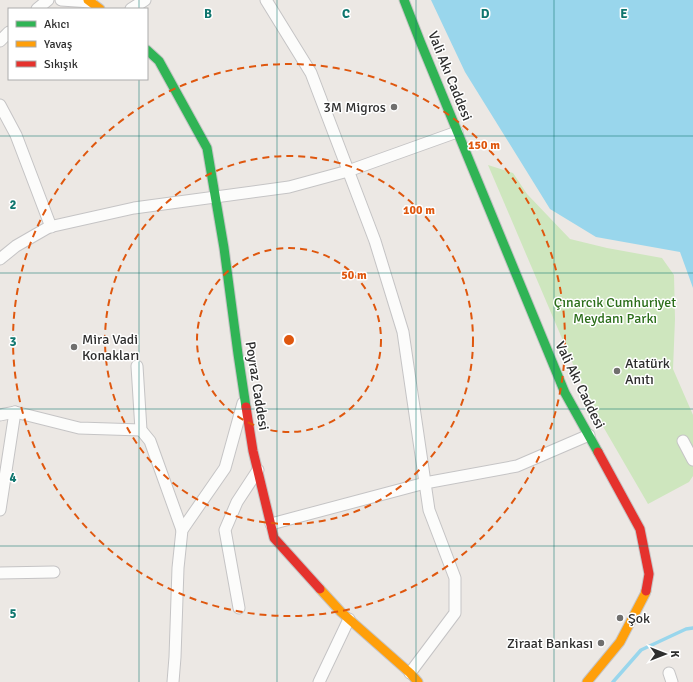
<svg xmlns="http://www.w3.org/2000/svg" width="693" height="682" font-family="Signika,sans-serif">
  <style>
    .green { fill: #cee6be }
    .water { fill: #99d6ec }
    .lines { fill: none; stroke-linecap: round; stroke-linejoin: round }
    .stream { stroke: #99d6ec; stroke-width: 3.5 }
    .street-casing { stroke: #c5c4c5; stroke-width: 13 }
    .fast-casing { stroke: #c5c4c5; stroke-width: 11 }
    .slow-casing { stroke: #c5c4c5; stroke-width: 11 }
    .jam-casing { stroke: #c5c4c5; stroke-width: 11 }
    .street { stroke: #fcfcfb; stroke-width: 11 }
    .fast { stroke: #30b455; stroke-width: 9 }
    .slow { stroke: #ff9f0a; stroke-width: 9 }
    .jam { stroke: #e5322d; stroke-width: 9 }
    .grid { fill: none; stroke: #0f766e; stroke-width: 1; stroke-opacity: 0.55 }
    .ring { fill: none; stroke: #df570e; stroke-width: 2; stroke-dasharray: 7 5 }
    .poi-dot { fill: #706f6e; stroke: #fff; stroke-width: 1.5 }
    .labels { text-anchor: middle; dominant-baseline: central; stroke-width: 3; stroke-linejoin: round; paint-order: stroke }
    .street-label { font-size: 14px; fill: #2e2e2e; stroke: #fff }
    .poi-label { font-size: 14px; fill: #2e2e2e; stroke: #fff; text-anchor: start }
    .park-label { font-size: 14px; fill: #2c6e1b; stroke: #fff }
    .grid-label { font-size: 13px; text-anchor: middle; font-weight: bold; fill: #0f766e; stroke: #fff; stroke-width: 3; stroke-linejoin: round; paint-order: stroke }
    .centre { fill: #df570e; stroke: #fff; stroke-width: 2 }
    .ring-label { font-size: 12px; text-anchor: middle; font-weight: bold; fill: #df570e; stroke: #fff; stroke-width: 3; stroke-linejoin: round; paint-order: stroke }
  </style>
  <rect width="100%" height="100%" fill="#ece8e4"/>
  <polygon class="green" points="488,165 513,173 527,194 570,239 607,248 662,258 674,275 675,319 673,369 693,415 693,476 689,482 648,504 590,404"/>
  <polygon class="water" points="431,0 693,0 693,288 680,252 596,237 550,209 465,72"/>
  <g class="lines">
    <polyline class="stream" points="613,682 641,650 686,629 693,628"/>
    <g class="street-casing">
      <g id="street">
        <polyline points="61,0 91,2"/>
        <polyline points="266,0 311,73 375,241 403,332 429,510 455,578 455,613 410,673"/>
        <polyline points="37,9 48,0"/>
        <polyline points="131,9 145,0"/>
        <polyline points="0,41 9,32"/>
        <polyline points="0,105 16,135 51,227"/>
        <polyline points="0,259 16,246 49,227 134,208 289,187 348,171 457,132"/>
        <polyline points="137,366 141,430 150,441 182,530"/>
        <polyline points="0,415 15,412 79,428 141,430"/>
        <polyline points="683,441 693,460"/>
        <polyline points="0,510 15,412"/>
        <polyline points="271,524 425,483 517,466 589,435"/>
        <polyline points="0,573 54,572"/>
        <polyline points="239,608 225,530 237,502 258,470"/>
        <polyline points="669,673 672,682"/>
        <polyline points="173,682 175,657 178,568 182,530 225,468 243,403"/>
        <polyline points="319,682 349,619"/>
      </g>
    </g>
    <g class="fast-casing">
      <g id="fast">
        <polyline points="404,0 420,41 565,393 598,452"/>
        <polyline points="147,50 159,61 207,148 224,248 238,354 246,407"/>
      </g>
    </g>
    <g class="slow-casing">
      <g id="slow">
        <polyline points="88,0 100,9"/>
        <polyline points="320,589 341,612 410,673 418,682"/>
        <polyline points="587,682 620,642 645,594 646,591"/>
      </g>
    </g>
    <g class="jam-casing">
      <g id="jam">
        <polyline points="246,407 253,451 274,538 320,589"/>
        <polyline points="598,452 640,529 649,574 646,591"/>
      </g>
    </g>
    <use href="#street" class="street"/>
    <use href="#fast" class="fast"/>
    <use href="#slow" class="slow"/>
    <use href="#jam" class="jam"/>
  </g>
  <path class="grid" d="M139,0V9M277,0V682M416,0V682M554,0V682M139,79V682M0,136H693M0,273H693M0,409H693M0,546H693"/>
  <g class="ring">
    <circle cx="289" cy="340" r="92"/>
    <circle cx="289" cy="340" r="184"/>
    <circle cx="289" cy="340" r="276"/>
  </g>
  <g class="poi-dot">
    <circle cx="394" cy="107" r="4"/>
    <circle cx="74" cy="347" r="4"/>
    <circle cx="617" cy="371" r="4"/>
    <circle cx="620" cy="618" r="4"/>
    <circle cx="601" cy="643" r="4"/>
  </g>
  <g class="labels">
    <g class="street-label">
      <text transform="translate(450 76) rotate(68)">Vali Akı Caddesi</text>
      <text transform="translate(580 385) rotate(64)">Vali Akı Caddesi</text>
      <text transform="translate(257 386) rotate(81)">Poyraz Caddesi</text>
    </g>
    <g class="poi-label">
      <text x="386" y="107" text-anchor="end">3M Migros</text>
      <text x="82" y="339">Mira Vadi<tspan x="82" dy="16">Konakları</tspan></text>
      <text x="625" y="363">Atatürk<tspan x="625" dy="16">Anıtı</tspan></text>
      <text x="628" y="618">Şok</text>
      <text x="593" y="643" text-anchor="end">Ziraat Bankası</text>
    </g>
    <g class="park-label">
      <text x="615" y="302">Çınarcık Cumhuriyet<tspan x="615" dy="16">Meydanı Parkı</tspan></text>
    </g>
  </g>
  <g class="grid-label">
    <text x="208" y="18">B</text>
    <text x="346" y="18">C</text>
    <text x="485" y="18">D</text>
    <text x="624" y="18">E</text>
    <text x="13" y="209">2</text>
    <text x="13" y="346">3</text>
    <text x="13" y="482">4</text>
    <text x="13" y="618">5</text>
  </g>
  <circle cx="289" cy="340" r="6" class="centre"/>
  <g class="ring-label">
    <text x="484" y="149">150 m</text>
    <text x="419" y="214">100 m</text>
    <text x="354" y="279">50 m</text>
  </g>
  <rect x="8" y="8" width="140" height="72" fill="#ffffff" stroke="#ababab"/>
  <rect x="16" y="21" width="20" height="6" fill="#30b455" stroke="#ababab"/>
  <text x="44" y="28" font-size="12" fill="#2e2e2e">Akıcı</text>
  <rect x="16" y="41" width="20" height="6" fill="#ff9f0a" stroke="#ababab"/>
  <text x="44" y="48" font-size="12" fill="#2e2e2e">Yavaş</text>
  <rect x="16" y="61" width="20" height="6" fill="#e5322d" stroke="#ababab"/>
  <text x="44" y="68" font-size="12" fill="#2e2e2e">Sıkışık</text>
  <g transform="translate(665 654) rotate(90)" stroke="#ffffff" stroke-width="3" paint-order="stroke">
  <path d="M0-3L7 15L0 10L-7 15Z" fill="#2e2e2e"/>
  <text y="-6" font-size="11" font-weight="bold" text-anchor="middle" fill="#2e2e2e">K</text>
  </g>
</svg>
